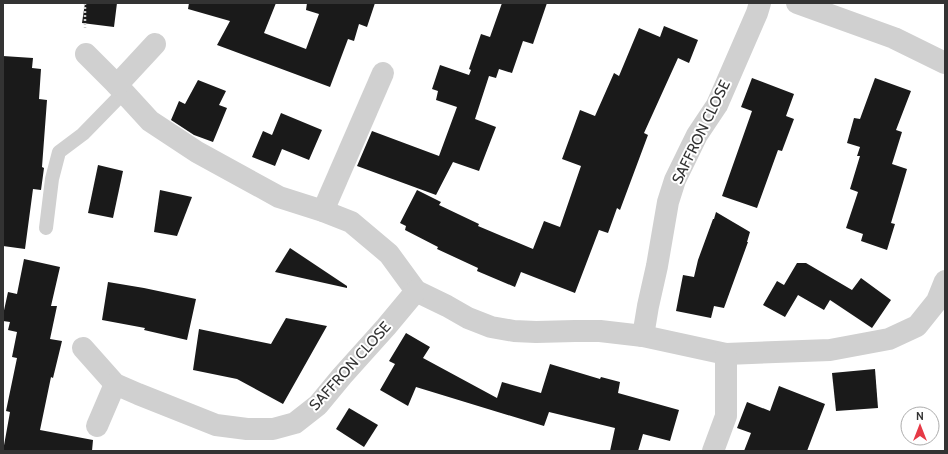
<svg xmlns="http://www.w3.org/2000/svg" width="948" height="454" font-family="Cabin,sans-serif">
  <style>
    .building { fill: #1a1a1a }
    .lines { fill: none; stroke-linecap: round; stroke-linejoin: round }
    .path { stroke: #cdcdcd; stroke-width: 2.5; stroke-dasharray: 2 2; stroke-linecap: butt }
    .service { stroke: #d0d0d0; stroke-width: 14 }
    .minor { stroke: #d0d0d0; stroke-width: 22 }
    .labels { text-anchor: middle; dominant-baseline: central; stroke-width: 4; stroke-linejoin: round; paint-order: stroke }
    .street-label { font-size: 15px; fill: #333; stroke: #fff }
  </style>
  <rect width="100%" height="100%" fill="#fff"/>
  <g class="building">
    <polygon points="85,3 117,3 114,27 82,23"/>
    <polygon points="189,3 276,3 264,33 306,49 319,14 306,10 307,3 375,3 367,27 359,24 354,41 348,39 330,87 217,45 230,21 188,9"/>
    <polygon points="502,3 547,3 533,44 523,41 512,73 499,69 496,78 489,76 475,119 496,127 479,171 453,162 436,195 357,166 372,131 439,156 457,107 436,100 438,91 432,89 440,65 469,75 471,70 469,69 481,34 490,37"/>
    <polygon points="664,26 698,40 689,63 678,58 644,133 648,135 620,210 617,208 608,233 599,230 575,293 521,272 515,287 477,271 478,268 437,249 438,247 405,230 406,226 400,223 417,190 441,202 439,205 479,224 478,226 533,249 544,221 560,227 581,166 562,159 580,110 595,116 614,73 619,76 639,28 660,37"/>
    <polygon points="3,56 33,58 32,68 41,69 39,99 47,100 42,167 44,168 41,190 33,189 25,249 3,246"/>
    <polygon points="752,78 794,94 786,116 794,119 782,151 778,150 757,208 722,196 752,111 741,107"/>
    <polygon points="875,78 911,91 896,130 902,132 892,164 907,169 891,223 895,224 887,250 861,241 863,234 846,228 858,192 850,189 860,156 857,156 860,147 847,143 854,118 860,119"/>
    <polygon points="198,80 226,91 219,105 227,108 213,142 194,135 171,120 179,101 185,104"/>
    <polygon points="281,113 322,130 309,160 282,149 275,166 252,157 263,131 272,135"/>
    <polygon points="98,165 123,171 113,218 88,213"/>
    <polygon points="160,190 192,197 177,236 154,232"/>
    <polygon points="716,212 750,232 747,242 748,242 724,308 714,306 711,318 676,311 683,275 694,277 698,260 713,219 714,219"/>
    <polygon points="290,248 347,286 347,288 275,272"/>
    <polygon points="24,259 60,267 51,306 57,306 50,339 62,341 53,378 51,377 40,430 93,440 92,451 3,451 10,412 6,411 17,358 12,357 17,332 8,330 10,322 3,321 3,315 8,292 17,294"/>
    <polygon points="797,263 806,263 852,290 861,278 891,300 872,328 830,300 824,310 798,295 785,317 763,305 777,281 784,285"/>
    <polygon points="108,282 144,288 196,299 187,340 144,330 145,328 102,320"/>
    <polygon points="286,318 327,326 283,404 237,379 193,370 199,329 271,344"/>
    <polygon points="406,333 430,347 423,358 497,398 502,382 541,393 550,364 600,379 601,377 620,382 618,393 679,410 670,441 643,434 638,451 610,451 615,428 549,412 544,426 416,387 408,406 380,390 395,364 389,361"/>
    <polygon points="875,369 878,408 836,411 832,373"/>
    <polygon points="779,386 825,404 807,451 744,451 751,433 737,428 747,402 770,411"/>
    <polygon points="349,408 378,425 364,447 336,429"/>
  </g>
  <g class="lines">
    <polyline class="path" points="85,3 85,28"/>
    <polyline class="service" points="46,228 52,179 59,152 83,134 123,93"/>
    <g class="minor">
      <polyline points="797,3 894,38 945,63"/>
      <polyline points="86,54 117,85 150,121 197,152 279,197 323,211 351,222 389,254 416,291 447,306 468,318 491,327 514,331 536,332 575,331 600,331 643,336 726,354 830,350 889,339 917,326 937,301 945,281"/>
      <polyline points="117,85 155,44"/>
      <polyline points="323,211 383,73"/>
      <polyline points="643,336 648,306 657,266 668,202 675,180 697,135 717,105 757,13 760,3"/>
      <polyline points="83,348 115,384 138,394 216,425 247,429 273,429 295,423 318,405 342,376 386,327 416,291"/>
      <polyline points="97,426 115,384"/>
      <polyline points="713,451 726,416 726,354"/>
    </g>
  </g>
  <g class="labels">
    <g class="street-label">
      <text transform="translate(701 132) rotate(-64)">SAFFRON CLOSE</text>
      <text transform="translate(350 366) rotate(-48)">SAFFRON CLOSE</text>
    </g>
  </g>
  <rect width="948" height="454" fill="none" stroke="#333333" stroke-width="8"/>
  <g transform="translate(920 426)"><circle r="19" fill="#ffffff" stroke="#adadad"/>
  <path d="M0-3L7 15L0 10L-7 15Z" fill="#e63946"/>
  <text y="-6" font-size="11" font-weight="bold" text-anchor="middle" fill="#333333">N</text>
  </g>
</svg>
